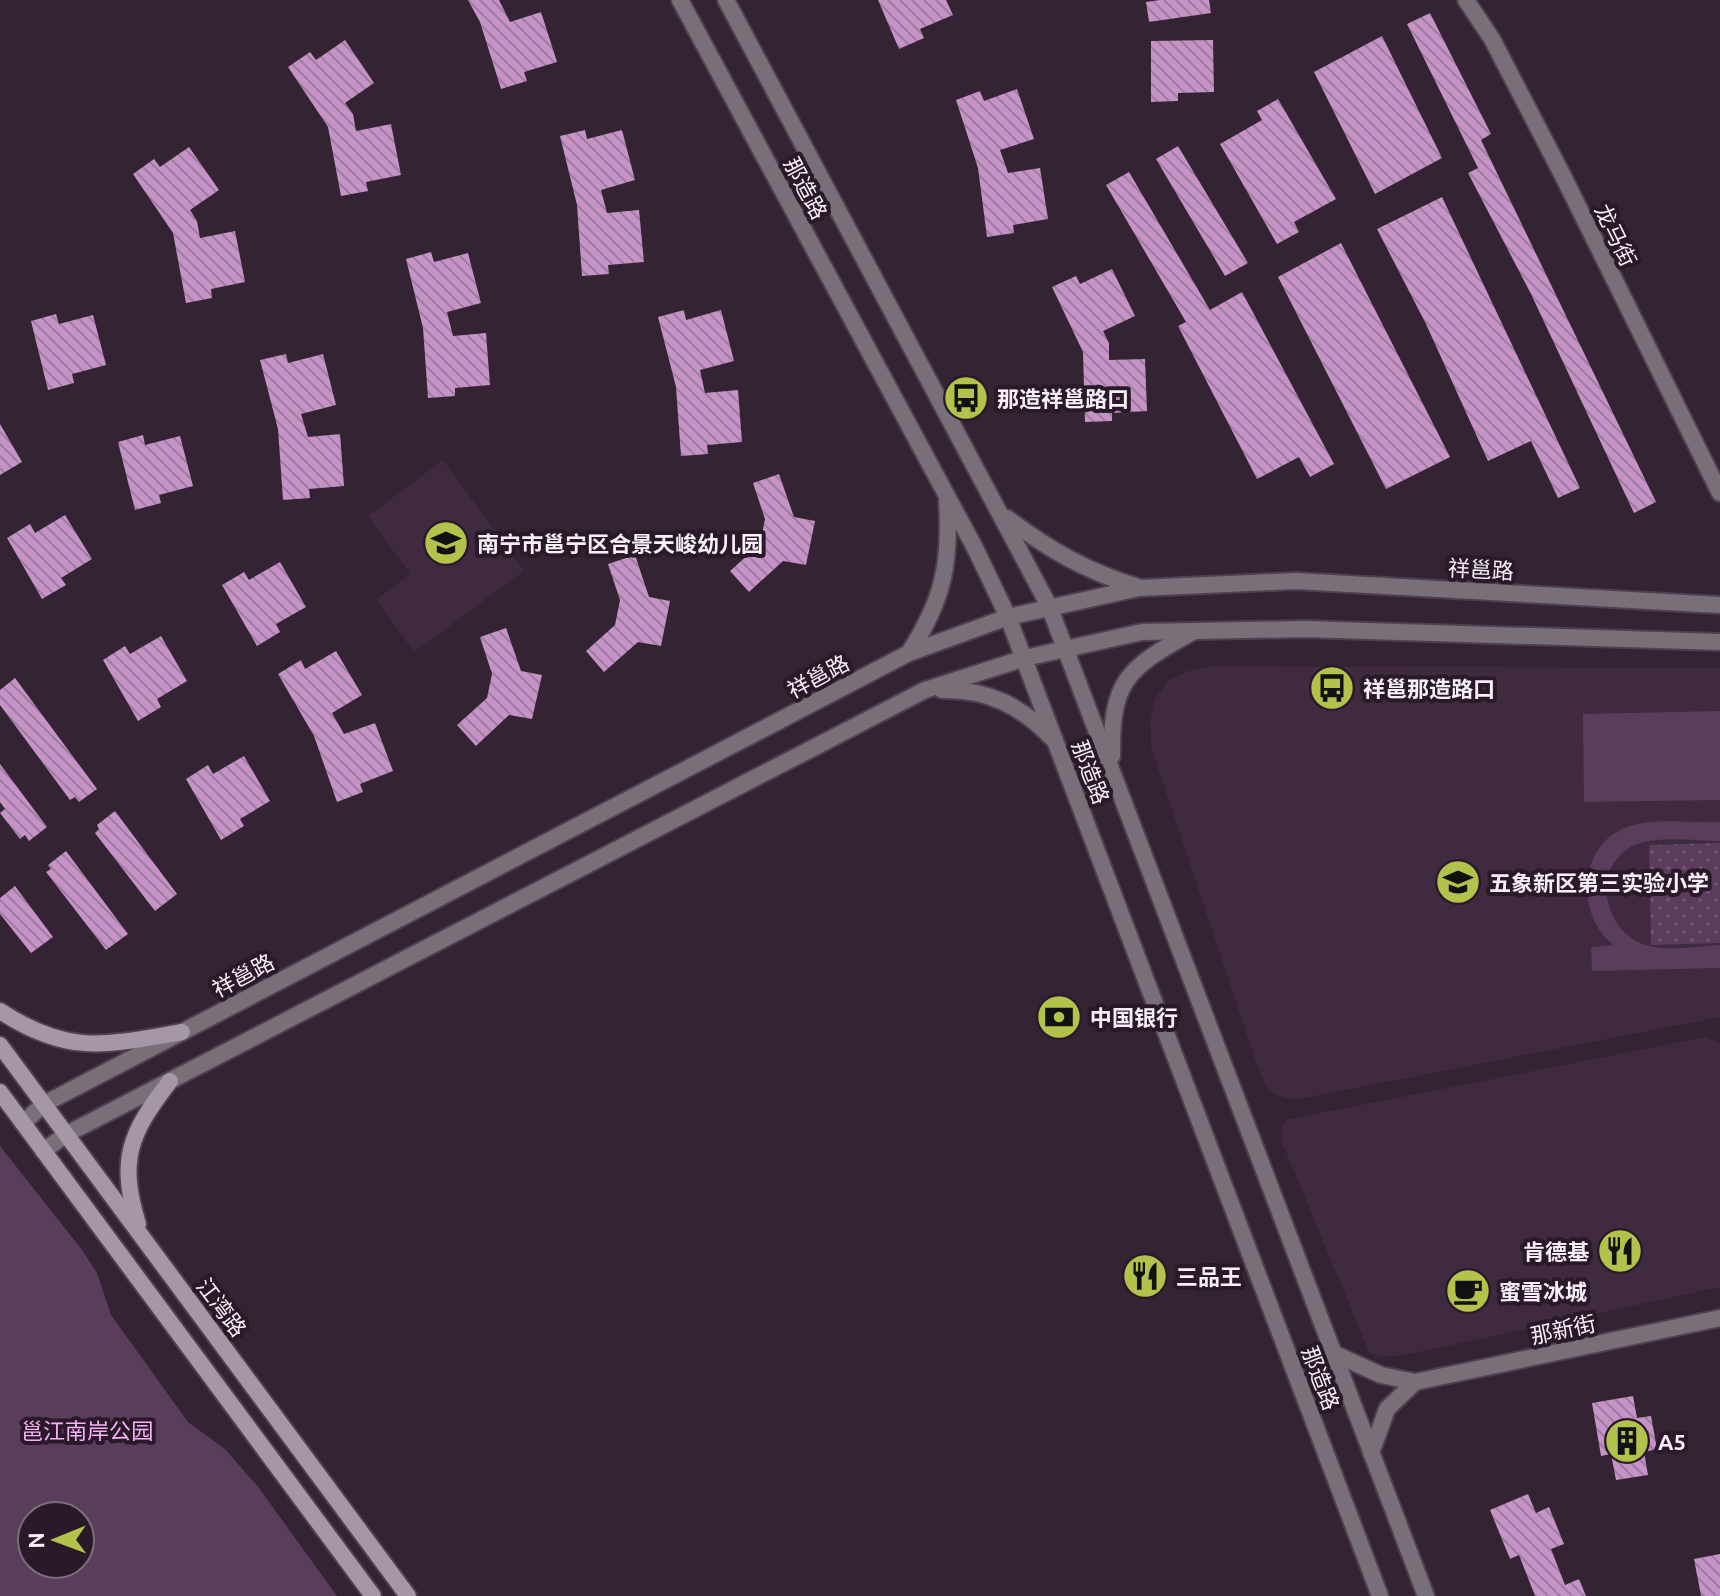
<svg xmlns="http://www.w3.org/2000/svg" width="1720" height="1596" font-family="Ubuntu,'Noto Sans SC',sans-serif">
  <style>
    .built { fill: #3f2a3f }
    .grass { fill: url(#grass-dots) }
    .park { fill: #5a3c5b; fill-rule: evenodd }
    .building { fill: url(#building-back-hatch) }
    .lines { fill: none; stroke-linecap: round; stroke-linejoin: round }
    .minor-casing { stroke: #4f3f4f; stroke-width: 20 }
    .tertiary-casing { stroke: #4f3f4f; stroke-width: 20 }
    .secondary-casing { stroke: #4f3f4f; stroke-width: 20 }
    .minor { stroke: #786f78; stroke-width: 16 }
    .tertiary { stroke: #786f78; stroke-width: 16 }
    .secondary { stroke: #a597a5; stroke-width: 16 }
    .labels { text-anchor: middle; dominant-baseline: central; stroke-width: 8; stroke-linejoin: round; paint-order: stroke }
    .street-label { font-size: 22px; fill: #f9eef9; stroke: #291929 }
    .poi-label { font-size: 22px; font-weight: bold; fill: #f9eef9; stroke: #291929; text-anchor: start }
    .park-label { font-size: 22px; fill: #f6b1f7; stroke: #291929 }
  </style>
  <defs>
    <pattern id="grass-dots" width="8" height="8" patternUnits="userSpaceOnUse" patternTransform="scale(2)"><rect width="8" height="8" fill="#5a3c5b"/><path d="M2 2h.1M6 6h.1" fill="none" stroke="#725873" stroke-width="1.8" stroke-linecap="round"/></pattern>
    <pattern id="building-back-hatch" width="6" height="6" patternUnits="userSpaceOnUse" patternTransform="scale(2)"><rect width="6" height="6" fill="#c593c6"/><path d="M-1 5l2 2M0 0l6 6M5-1l2 2" fill="none" stroke="#a07ca1"/></pattern>
  </defs>
  <rect width="100%" height="100%" fill="#332333"/>
  <g class="built">
    <polygon points="443,460 524,571 414,652 376,600 410,574 368,516"/>
    <polygon points="1213,666 1720,668 1720,1017 1294,1100 1274,1094 1266,1086 1257,1065 1151,747 1150,717 1155,698 1169,680 1188,671"/>
    <polygon points="1706,1037 1720,1043 1720,1287 1405,1355 1379,1357 1369,1352 1281,1140 1283,1124 1289,1119"/>
  </g>
  <polygon class="grass" points="1720,843 1720,943 1651,945 1649,845"/>
  <g class="park">
    <polygon points="1720,711 1720,800 1584,802 1583,714"/>
    <path d="M1720,822V841C1694,841 1651,834 1629,848C1590,872 1606,933 1646,945C1667,952 1698,946 1720,945V968L1592,971L1591,947L1613,945C1574,912 1578,840 1633,825C1659,818 1693,823 1720,822Z"/>
    <path d="M0,1146L83,1251L97,1273L111,1315L188,1422L225,1449L259,1488L337,1596H0ZM32,1516H80V1564H32Z"/>
  </g>
  <g class="building">
    <polygon points="468,0 499,0 510,22 541,12 557,62 524,72 527,81 501,89 480,22"/>
    <polygon points="878,0 946,0 953,15 920,29 924,38 899,49"/>
    <polygon points="1160,0 1209,0 1211,13 1149,22 1146,2"/>
    <polygon points="1430,13 1491,134 1481,140 1656,502 1634,513 1531,294 1468,173 1478,168 1407,24"/>
    <polygon points="1382,36 1442,158 1375,194 1314,72"/>
    <polygon points="345,40 374,83 345,103 353,114 356,131 391,124 401,175 366,182 368,191 341,196 328,127 288,67 310,52 316,60"/>
    <polygon points="1213,40 1214,92 1178,93 1178,101 1151,102 1151,41"/>
    <polygon points="1017,89 1034,139 1000,150 1008,173 1040,168 1048,219 1013,225 1014,233 987,237 978,168 956,100 980,91 984,101"/>
    <polygon points="1278,99 1336,199 1294,222 1299,232 1277,244 1220,144 1262,120 1257,111"/>
    <polygon points="585,130 587,139 622,130 635,180 601,190 607,213 639,210 644,262 608,265 609,274 582,276 577,205 560,136"/>
    <polygon points="1178,146 1248,263 1225,276 1156,159"/>
    <polygon points="189,147 219,190 190,210 197,221 200,238 235,231 245,282 211,289 212,298 186,303 173,233 133,174 154,159 160,167"/>
    <polygon points="1129,172 1210,310 1242,292 1334,464 1310,477 1299,457 1257,479 1178,326 1186,322 1106,185"/>
    <polygon points="1442,197 1580,488 1558,498 1531,441 1488,461 1426,324 1377,229"/>
    <polygon points="1341,243 1450,457 1386,489 1278,277"/>
    <polygon points="431,252 434,262 468,253 481,303 447,312 453,336 486,333 490,385 455,388 455,396 428,398 423,328 406,259"/>
    <polygon points="1112,269 1135,316 1103,331 1109,343 1109,360 1145,359 1147,411 1112,413 1112,421 1085,422 1083,352 1052,287 1076,276 1080,284"/>
    <polygon points="684,310 686,320 721,310 734,361 700,370 705,393 738,390 742,442 707,445 708,454 681,456 676,387 658,317"/>
    <polygon points="56,314 59,324 93,315 106,365 72,374 74,383 48,390 31,321"/>
    <polygon points="286,354 288,363 323,354 336,405 301,414 308,437 340,434 344,486 309,489 310,498 283,500 278,429 260,360"/>
    <polygon points="0,424 22,462 0,475"/>
    <polygon points="143,435 145,445 180,436 193,486 159,495 161,503 135,510 118,442"/>
    <polygon points="779,474 794,517 815,521 806,565 783,561 749,592 730,571 760,544 765,519 753,483"/>
    <polygon points="65,515 92,559 61,578 66,585 42,599 7,538 30,524 35,533"/>
    <polygon points="635,555 649,597 670,601 661,646 638,642 604,672 586,651 615,625 620,600 608,564"/>
    <polygon points="280,562 306,607 276,624 280,632 257,646 222,585 244,572 249,580"/>
    <polygon points="506,628 521,671 542,675 532,719 509,715 476,746 457,725 487,698 492,674 480,637"/>
    <polygon points="161,636 187,681 157,699 161,707 138,721 103,660 125,646 130,654"/>
    <polygon points="336,651 362,695 332,713 344,734 375,723 393,771 360,784 363,792 337,802 314,736 278,674 301,660 305,669"/>
    <polygon points="15,678 97,789 79,802 75,797 70,800 0,705 0,690"/>
    <polygon points="244,756 270,801 240,819 244,826 221,840 186,779 208,765 213,774"/>
    <polygon points="0,764 47,827 29,841 25,835 20,839 0,813 5,809 0,802"/>
    <polygon points="115,811 177,894 155,911 95,833 99,829 97,825"/>
    <polygon points="66,851 128,934 106,950 46,872 51,869 48,865"/>
    <polygon points="15,886 53,937 31,953 0,914 0,898"/>
    <polygon points="1633,1396 1637,1418 1651,1416 1657,1449 1644,1452 1648,1475 1616,1480 1611,1454 1601,1456 1592,1403"/>
    <polygon points="1528,1494 1536,1513 1549,1507 1564,1544 1551,1549 1565,1585 1579,1579 1586,1596 1535,1596 1519,1555 1510,1559 1490,1510"/>
    <polygon points="1720,1554 1720,1596 1701,1596 1694,1559"/>
  </g>
  <g class="lines">
    <g class="minor-casing">
      <g id="minor">
        <polyline points="1466,0 1492,39 1563,176 1720,493"/>
        <polyline points="1333,1353 1381,1375 1415,1382 1387,1409 1371,1453"/>
        <polyline points="1415,1382 1720,1318"/>
      </g>
    </g>
    <g class="tertiary-casing">
      <g id="tertiary">
        <polyline points="680,0 975,548 1008,617 1380,1596"/>
        <polyline points="726,0 1049,606 1426,1596"/>
        <path d="M1007,518C1049,550 1088,572 1138,587"/>
        <path d="M909,653C943,600 951,564 947,501"/>
        <path d="M942,690C988,689 1021,706 1052,738"/>
        <path d="M1112,756C1111,681 1127,668 1191,633"/>
        <polyline points="23,1123 44,1104 909,653 1008,617 1139,588 1296,581 1720,605"/>
        <polyline points="43,1151 67,1134 925,690 1025,658 1142,632 1305,629 1720,642"/>
      </g>
    </g>
    <g class="secondary-casing">
      <g id="secondary">
        <path d="M0,1011C69,1056 106,1045 182,1032"/>
        <polyline points="0,1045 408,1596"/>
        <polyline points="0,1092 373,1596"/>
        <path d="M138,1224C118,1159 130,1133 170,1081"/>
      </g>
    </g>
    <use href="#minor" class="minor"/>
    <use href="#tertiary" class="tertiary"/>
    <use href="#secondary" class="secondary"/>
  </g>
  <defs>
    <g id="bus-disc" transform="scale(2.3)"><circle r="9.5" fill="#b3c24b" stroke="#291929"/><path d="M-5-6H5V4H4V6H2V4H-2V6H-4V4H-5ZM-3.5-4V0h7V-4ZM-3.5 1.2v1.5H-2V1.2ZM2 1.2v1.5H3.5V1.2Z" fill="#111"/></g>
    <g id="school-disc" transform="scale(2.3)"><circle r="9.5" fill="#b3c24b" stroke="#291929"/><path d="M0-5L7-2L0 1L-7-2ZM-4 1L0 2.5L4 1V4Q0 6-4 4Z" fill="#111"/></g>
    <g id="bank-disc" transform="scale(2.3)"><circle r="9.5" fill="#b3c24b" stroke="#291929"/><path d="M-6-4H6V4H-6ZM0-2.3a2.3 2.3 0 1 0 0 4.6a2.3 2.3 0 1 0 0-4.6Z" fill="#111"/></g>
    <g id="restaurant-disc" transform="scale(2.3)"><circle r="9.5" fill="#b3c24b" stroke="#291929"/><path d="M-5-6h1v4h1v-4h1v4h1v-4h1v5L-1.5 .5V6h-2V.5L-5-1ZM5-6V6H3V1.5H1.5Q1.5-4 5-6Z" fill="#111"/></g>
    <g id="cafe-disc" transform="scale(2.3)"><circle r="9.5" fill="#b3c24b" stroke="#291929"/><path d="M-5.5-4.5H6V0H3Q3 3.5 0 3.5H-2.5Q-5.5 3.5-5.5 0ZM3-3.2v2h1.7v-2ZM-6 4.5H4V6H-6Z" fill="#111"/></g>
    <g id="building-disc" transform="scale(2.3)"><circle r="9.5" fill="#b3c24b" stroke="#291929"/><path d="M-4-6H4V6H1V3H-1V6H-4ZM-2.5-4.3h1.7v1.8h-1.7ZM.8-4.3h1.7v1.8H.8ZM-2.5-1h1.7V.8h-1.7ZM.8-1h1.7V.8H.8Z" fill="#111"/></g>
  </defs>
  <g fill-rule="evenodd">
    <use href="#bus-disc" x="966" y="398"/>
    <use href="#school-disc" x="446" y="543"/>
    <use href="#bus-disc" x="1332" y="688"/>
    <use href="#school-disc" x="1458" y="882"/>
    <use href="#bank-disc" x="1059" y="1017"/>
    <use href="#restaurant-disc" x="1620" y="1251"/>
    <use href="#restaurant-disc" x="1145" y="1276"/>
    <use href="#cafe-disc" x="1468" y="1291"/>
    <use href="#building-disc" x="1627" y="1441"/>
  </g>
  <g class="labels">
    <g class="street-label">
      <text transform="translate(806 188) rotate(62)">那造路</text>
      <text transform="translate(1616 235) rotate(64)">龙马街</text>
      <text transform="translate(1481 569) rotate(3)">祥邕路</text>
      <text transform="translate(818 676) rotate(-28)">祥邕路</text>
      <text transform="translate(1091 772) rotate(69)">那造路</text>
      <text transform="translate(243 975) rotate(-28)">祥邕路</text>
      <text transform="translate(222 1307) rotate(53)">江湾路</text>
      <text transform="translate(1563 1329) rotate(-12)">那新街</text>
      <text transform="translate(1321 1378) rotate(69)">那造路</text>
    </g>
    <g class="poi-label">
      <text x="997" y="398">那造祥邕路口</text>
      <text x="477" y="543">南宁市邕宁区合景天峻幼儿园</text>
      <text x="1363" y="688">祥邕那造路口</text>
      <text x="1489" y="882">五象新区第三实验小学</text>
      <text x="1090" y="1017">中国银行</text>
      <text x="1589" y="1251" text-anchor="end">肯德基</text>
      <text x="1176" y="1276">三品王</text>
      <text x="1499" y="1291">蜜雪冰城</text>
      <text x="1658" y="1441">A5</text>
    </g>
    <g class="park-label">
      <text x="87" y="1430">邕江南岸公园</text>
    </g>
  </g>
  <g transform="translate(56 1540) rotate(269)"><circle r="38" fill="#291929" stroke="#7c6e7c" stroke-width="2"/>
  <path d="M0-6L14 30L0 20L-14 30Z" fill="#b3c24b"/>
  <text y="-12" font-size="22" font-weight="bold" text-anchor="middle" fill="#f9eef9">N</text>
  </g>
</svg>
